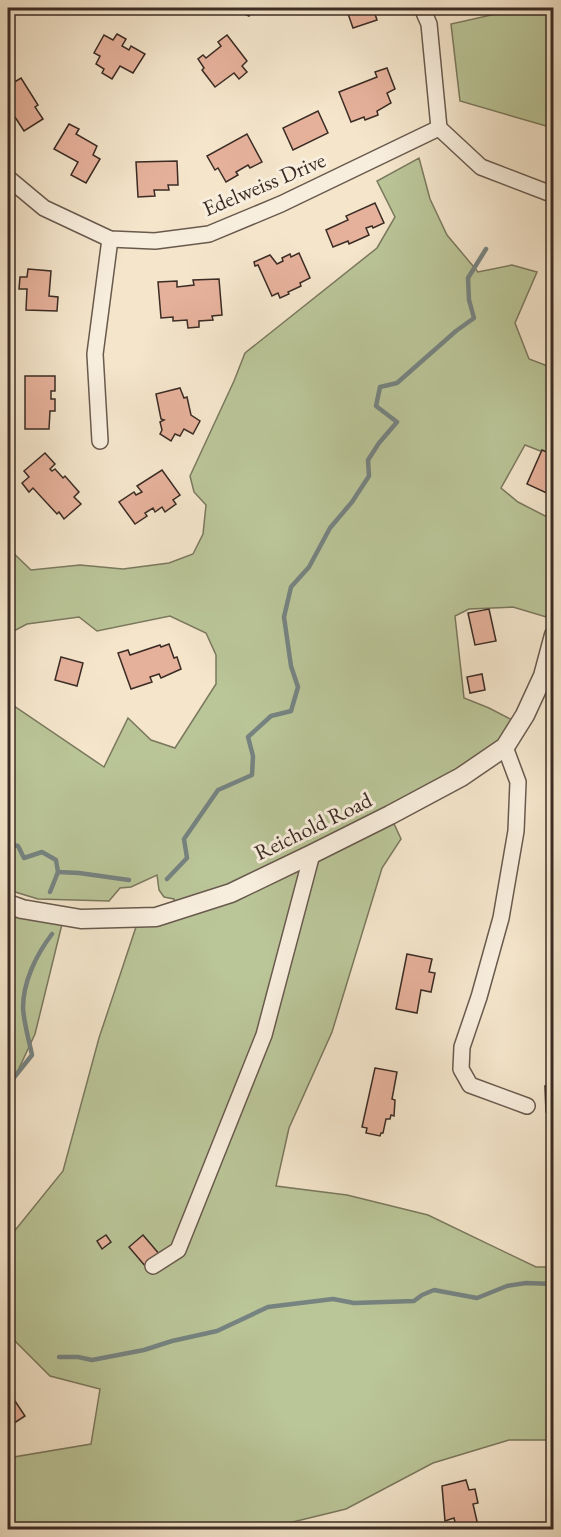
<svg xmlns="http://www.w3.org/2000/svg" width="561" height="1537" font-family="'EB Garamond',serif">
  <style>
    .green { fill: #bac598; stroke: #7a785e; stroke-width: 1.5 }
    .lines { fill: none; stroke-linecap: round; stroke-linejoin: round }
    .stream { stroke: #768381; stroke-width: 4.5 }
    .building { fill: #e6b19b; stroke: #3b2c25; stroke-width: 1.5 }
    .minor-casing { stroke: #695a4e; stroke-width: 18 }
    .tertiary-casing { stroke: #695a4e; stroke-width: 21 }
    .minor { stroke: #f8eedd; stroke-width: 15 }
    .tertiary { stroke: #f8eedd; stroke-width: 18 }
    .labels { text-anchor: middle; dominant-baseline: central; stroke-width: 6; stroke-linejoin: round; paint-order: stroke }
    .street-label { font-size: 22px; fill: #3b2c25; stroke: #f8eedd }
  </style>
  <rect width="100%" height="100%" fill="#f4e5cb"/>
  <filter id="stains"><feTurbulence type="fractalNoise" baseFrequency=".00333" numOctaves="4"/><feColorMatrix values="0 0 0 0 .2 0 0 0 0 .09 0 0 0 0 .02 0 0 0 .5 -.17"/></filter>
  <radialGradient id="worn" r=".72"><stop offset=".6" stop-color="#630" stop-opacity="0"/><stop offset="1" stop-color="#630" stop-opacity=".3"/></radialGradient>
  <g class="green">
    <polygon points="522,8 553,8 553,128 460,101 451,24"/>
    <polygon points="419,158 430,199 447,235 478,272 512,265 537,272 515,323 529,359 553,368 553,456 525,445 501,488 518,502 553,520 553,619 513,607 469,609 455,616 464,698 489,708 520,724 505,747 390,815 401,839 382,868 332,1032 289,1128 276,1186 347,1195 428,1215 536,1267 553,1267 553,1440 509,1440 433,1463 346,1509 264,1529 8,1529 8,1458 91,1444 100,1389 50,1376 8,1334 8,1239 63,1171 99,1038 139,918 176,910 174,899 164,897 159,890 157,875 131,887 120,888 109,901 38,899 15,892 9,903 64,916 35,1034 8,1092 8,702 104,767 128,718 151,740 175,748 216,684 216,655 206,633 170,616 97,631 79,617 27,624 8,634 8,548 31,570 80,565 123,569 169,563 193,554 203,534 206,505 194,492 190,476 234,381 245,353 377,248 395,217 377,181"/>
  </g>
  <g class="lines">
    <g class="stream">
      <polyline points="8,844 18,846 24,858 42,852 56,860 58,872 50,892"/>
      <polyline points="58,872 79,873 129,880"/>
      <polyline points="167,879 187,858 184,839 218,790 252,775 253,756 248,737 271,716 291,711 298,687 291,666 284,617 291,587 309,567 330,528 352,502 369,476 368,460 379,443 397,422 376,406 380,387 397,383 456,331 474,318 469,300 468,278 486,249"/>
      <path d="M8,1100L12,1080L32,1055C29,1040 24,1024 23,1008C23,982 36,955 52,934"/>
      <polyline points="59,1357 78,1357 92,1360 144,1350 172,1341 217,1331 268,1307 333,1299 354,1303 414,1301 422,1295 434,1290 477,1298 507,1286 526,1283 554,1284"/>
    </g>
  </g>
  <g class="building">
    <polygon points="239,8 253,8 249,16 237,11"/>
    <polygon points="346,8 373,8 377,20 353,28"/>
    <polygon points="117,34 126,39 122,46 129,50 131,46 145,54 133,73 120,66 112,79 102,73 104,69 96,64 100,56 94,53 104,35 113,40"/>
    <polygon points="227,35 247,61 242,66 247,72 239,79 234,73 215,87 202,70 204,68 198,59 203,55 206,58 221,46 218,42"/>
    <polygon points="387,68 395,89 387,93 391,103 377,111 378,115 365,120 364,117 351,122 339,92 377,77 375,72"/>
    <polygon points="21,78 38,105 35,107 43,119 24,131 13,114 10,117 8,113 8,86"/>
    <polygon points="318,111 328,133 293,150 283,128"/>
    <polygon points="69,124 79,129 76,134 97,146 93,155 100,159 86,183 71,175 78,162 54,149"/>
    <polygon points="247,134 262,162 250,168 248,165 236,172 238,175 226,182 218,168 215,170 207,156"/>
    <polygon points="177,161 178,185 168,185 169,190 154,190 155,196 138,197 136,162"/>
    <polygon points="375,203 384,223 373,228 372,226 366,228 369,235 349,244 348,241 333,247 326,230 348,220 346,216"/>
    <polygon points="299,253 310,278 300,283 301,286 288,292 289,294 280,298 278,293 272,296 258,265 255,266 254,262 270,255 277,264 283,261 282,258 290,254 291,257"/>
    <polygon points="28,269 51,271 49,296 58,297 57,311 26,310 27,289 19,289 20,277 27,277"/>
    <polygon points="219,279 222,315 212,316 213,320 199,321 199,327 188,328 187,320 173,321 173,317 161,318 158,282 177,281 177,287 194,285 193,280"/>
    <polygon points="25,376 55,376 55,391 51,391 51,399 55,399 55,411 50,411 49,429 25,429"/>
    <polygon points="180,388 184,398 187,397 191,415 200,421 193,434 184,429 180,436 175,434 171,441 160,434 162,430 160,422 164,420 161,419 156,394"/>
    <polygon points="542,450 554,455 554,490 551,495 527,484"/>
    <polygon points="45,453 55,464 50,469 52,471 55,469 63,478 65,476 79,492 74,497 81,504 64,519 59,512 57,514 33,488 29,492 22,483 29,477 24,471"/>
    <polygon points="162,470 180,495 173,500 176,504 165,512 162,507 155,512 153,508 145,513 147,516 135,524 119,502 134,492 136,495 142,492 137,486"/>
    <polygon points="489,609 496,641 475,645 468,613"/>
    <polygon points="169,644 174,658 177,657 181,669 161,678 159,674 150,677 152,682 131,689 118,653 128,650 130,655 160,645 161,647"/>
    <polygon points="61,657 83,663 77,686 55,680"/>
    <polygon points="482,674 485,690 470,693 467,677"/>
    <polygon points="407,954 432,959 429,972 435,973 431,992 421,990 417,1013 396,1009"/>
    <polygon points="375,1068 397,1072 392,1099 395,1100 394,1116 391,1115 390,1119 386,1119 383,1133 381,1133 380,1136 366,1133 367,1128 362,1127"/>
    <polygon points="545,1086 554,1086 554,1112 546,1112"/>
    <polygon points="106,1235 111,1242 102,1249 97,1241"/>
    <polygon points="143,1235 160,1255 146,1267 129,1247"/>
    <polygon points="15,1401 25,1416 8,1427 8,1406"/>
    <polygon points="466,1480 469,1490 475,1489 478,1503 473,1504 479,1530 457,1530 454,1518 445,1521 442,1486"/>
  </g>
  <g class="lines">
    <g class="minor-casing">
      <g id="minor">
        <polyline points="422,8 429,24 439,128 481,167 554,195"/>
        <polyline points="8,178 44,208 110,239 155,241 209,234 281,204 439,128"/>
        <polyline points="100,441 95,354 110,239"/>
        <polyline points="505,747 518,782 516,831 501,918 479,997 462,1047 461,1069 470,1085 527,1106"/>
        <polyline points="153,1266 178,1250 264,1035 312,854"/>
      </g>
    </g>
    <g class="tertiary-casing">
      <polyline id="tertiary" points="8,904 22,909 81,919 156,917 231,893 312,854 390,815 461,777 505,747 525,715 543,676 554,635"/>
    </g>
    <use href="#minor" class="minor"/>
    <use href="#tertiary" class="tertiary"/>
  </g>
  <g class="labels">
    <g class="street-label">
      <text transform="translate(264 184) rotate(-23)">Edelweiss Drive</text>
      <text transform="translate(313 826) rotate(-26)">Reichold Road</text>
    </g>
  </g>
  <rect width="561" height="1537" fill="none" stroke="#f4e5cb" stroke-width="30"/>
  <rect x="9" y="9" width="543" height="1519" fill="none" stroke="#3b2c25" stroke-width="3"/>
  <rect x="15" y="15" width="531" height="1507" fill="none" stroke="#3b2c25" stroke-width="1.5"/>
  <rect width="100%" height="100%" filter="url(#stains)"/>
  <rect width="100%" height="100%" fill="url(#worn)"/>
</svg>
